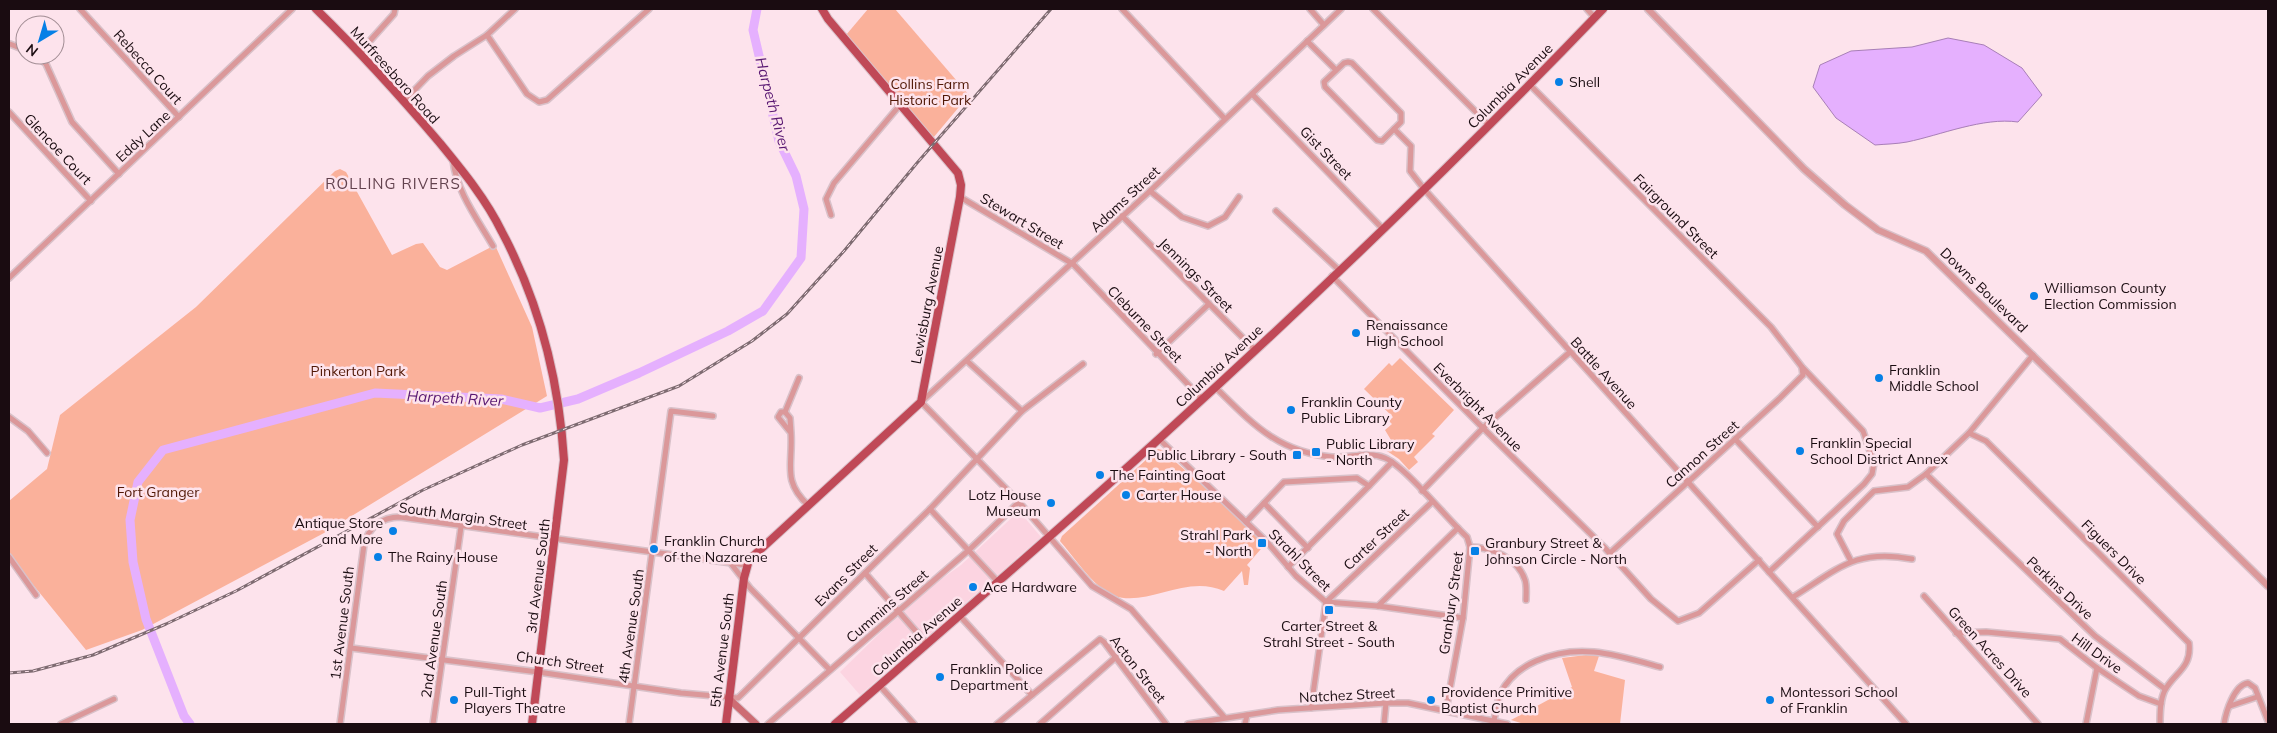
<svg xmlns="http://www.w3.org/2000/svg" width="2277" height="733" font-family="Mulish,sans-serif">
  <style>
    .built { fill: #fcd4e1 }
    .green { fill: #fab19b }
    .water { fill: #e5b0fe; stroke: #a87fb7 }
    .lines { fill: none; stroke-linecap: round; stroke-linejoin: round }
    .river { stroke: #e5b0fe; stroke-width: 9 }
    .minor-casing { stroke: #d9c1c9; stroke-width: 8 }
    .tertiary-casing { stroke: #d9c1c9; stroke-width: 9 }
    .secondary-casing { stroke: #d9c1c9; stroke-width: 9 }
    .primary-casing { stroke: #d9c1c9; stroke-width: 10 }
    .minor { stroke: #db989a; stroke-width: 5 }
    .tertiary { stroke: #db989a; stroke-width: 6 }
    .secondary { stroke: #cd6c73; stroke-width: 7 }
    .primary { stroke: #c04957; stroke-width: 8 }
    .rail-casing { stroke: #7e6b71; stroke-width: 3 }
    .rail { stroke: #fde3ec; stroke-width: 1; stroke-dasharray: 4; stroke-linecap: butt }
    .poi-dot { fill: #0680e6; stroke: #fde3ec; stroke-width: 2 }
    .labels { text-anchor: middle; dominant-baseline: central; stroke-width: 5; stroke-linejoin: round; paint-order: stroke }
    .street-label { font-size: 14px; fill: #1a0c11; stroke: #fde3ec }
    .poi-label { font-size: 14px; fill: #1a0c11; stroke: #fde3ec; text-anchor: start }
    .park-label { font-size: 14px; fill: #511806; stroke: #fde3ec }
    .water-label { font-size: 15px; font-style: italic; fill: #591872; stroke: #fde3ec }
    .neighbourhood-label { font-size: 15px; letter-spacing: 1px; fill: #63424e; stroke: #fde3ec }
  </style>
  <rect width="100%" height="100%" fill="#fde3ec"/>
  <polygon class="built" points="1019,511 1041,537 860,695 840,672 881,632 940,580 961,565"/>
  <g class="green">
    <polygon points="868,9 895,9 969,95 933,138 846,35"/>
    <polygon points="340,169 346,172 392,255 416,244 423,243 440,267 447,270 495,245 532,327 547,396 324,533 142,630 86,650 9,555 9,501 47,469 60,415 196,307 335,171"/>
    <polygon points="1400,358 1454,410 1432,434 1435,436 1414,457 1418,462 1409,470 1399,459 1384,449 1391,440 1385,430 1392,424 1389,421 1393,417 1364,389 1389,363 1392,366"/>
    <path d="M1158,449L1162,450L1267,542L1247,565L1250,568L1248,585H1244L1242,571L1224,591C1180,571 1135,619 1100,587C1085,574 1073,556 1060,541L1062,536Z"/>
    <polygon points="1586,655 1599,656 1594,671 1625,680 1620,724 1524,724 1511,720 1572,687 1562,658"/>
  </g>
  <path class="water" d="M1948,38L1984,45L2022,68L2042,95L2018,122C1983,117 1941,135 1907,142C1896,144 1886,144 1875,145L1836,118L1813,87L1820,65L1851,51L1912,47Z"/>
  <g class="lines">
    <polyline class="river" points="190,724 184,716 146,619 133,562 130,520 138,482 163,450 375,393 501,399 540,408 578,399 639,373 728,331 763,311 801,258 804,209 796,176 779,141 753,30 757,9"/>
    <g class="minor-casing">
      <g id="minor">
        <polyline points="80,9 179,117"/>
        <polyline points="1122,9 1225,119"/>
        <polyline points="1310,9 1324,25"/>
        <polyline points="1373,9 1489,125"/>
        <polyline points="1587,9 1595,18"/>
        <polyline points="487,35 527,94 539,102 547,100 649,9"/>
        <polyline points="1307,41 1336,70"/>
        <polyline points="10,44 25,50"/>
        <polyline points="359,53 394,14 395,9"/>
        <polyline points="36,55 46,64 72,122 119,174"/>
        <polygon points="1348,62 1352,63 1401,113 1401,122 1382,141 1377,140 1325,87 1324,82 1344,63"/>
        <polyline points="1529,84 1771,327 1802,367 1863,431 1874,463 1872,474 1864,484 1769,572"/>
        <polyline points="1252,94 1383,229"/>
        <polyline points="404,101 428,76 454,56 487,35 515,9"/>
        <polyline points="9,112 91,201"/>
        <polyline points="1394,129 1411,146 1410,171 1424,189 1906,724"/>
        <path d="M453,160C456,191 478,220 493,246"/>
        <polyline points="1150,191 1182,217 1208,226 1225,217 1239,197"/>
        <polyline points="960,197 1073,264 1202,399"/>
        <polyline points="1276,211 1339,270"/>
        <polyline points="831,215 826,199 834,183 900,105"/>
        <polyline points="1122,216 1254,349"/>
        <polyline points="1332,276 1483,428 1604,547 1651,599 1678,621 1699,613 1759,560"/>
        <polyline points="9,278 292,9"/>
        <polyline points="1156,354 1209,304"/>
        <polyline points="967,361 1022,411"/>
        <path d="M1215,387C1252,423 1277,452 1332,457C1350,458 1368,451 1385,458C1406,467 1447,519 1467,537L1470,547L1463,618L1446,710"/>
        <polyline points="785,412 799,378"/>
        <polyline points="9,417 28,431 47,453"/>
        <path d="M791,433L790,418L785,412H781L778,417L791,433C793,465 782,481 808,505"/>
        <polyline points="1969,433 2033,355"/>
        <polyline points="1159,439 1267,542 1296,576 1326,602 1378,606 1463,618"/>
        <polyline points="1735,439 1818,527"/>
        <polyline points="1926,474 2095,636 2165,689"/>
        <polyline points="1422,491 1483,428 1570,352"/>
        <polyline points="1264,503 1308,548"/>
        <polyline points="930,509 998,582"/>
        <polyline points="1246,522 1284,482 1357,478 1369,486 1392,462"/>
        <path d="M1470,547C1491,547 1518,558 1525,580C1527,586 1526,594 1526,600"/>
        <polyline points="1610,553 1780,398 1803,375 1802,368"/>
        <polyline points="9,557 36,595"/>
        <path d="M1851,561L1837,534L1844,521L1874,491L1908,487L1926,474L1969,433L1986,441L2189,643C2192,668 2175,672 2165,690C2160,700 2160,713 2160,724"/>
        <polyline points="732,565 750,588 830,670"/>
        <polyline points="1288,567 1369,486"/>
        <polyline points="865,573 927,644"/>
        <polyline points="1924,596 2038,724"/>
        <path d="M1793,597C1838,569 1856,548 1912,559"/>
        <polyline points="1378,606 1458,528"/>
        <polyline points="959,615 1032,695"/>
        <polyline points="1956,633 1986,632 2060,639 2097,668 2139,696 2161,704"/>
        <polyline points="351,648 538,672 681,693 738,698 930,509 1022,411 1083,364"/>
        <polyline points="880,686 914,724"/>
        <polyline points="2230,706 2257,697"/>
        <polyline points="1311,708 1326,602 1432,502"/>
        <polyline points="1224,717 1131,609 1092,586 1019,502 921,402 1150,191 1341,9"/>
        <path d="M1494,720C1496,712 1497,702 1500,694C1508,678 1520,668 1536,661C1579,642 1617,655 1660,667"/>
        <polyline points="61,724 114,699"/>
        <path d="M340,724L364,545C368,528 381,517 400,517L746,565"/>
        <polyline points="433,724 461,527"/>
        <polyline points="629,724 671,411 713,416"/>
        <polyline points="768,724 969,550 1019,502"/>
        <polyline points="997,724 1100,639 1104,642 1166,724"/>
        <polyline points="1040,724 1116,657"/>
        <polyline points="1188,724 1278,710 1386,703 1408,703 1507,724"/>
        <polyline points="1245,724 1247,715"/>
        <polyline points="1384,724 1386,703"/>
        <polyline points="2086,724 2097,668"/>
        <path d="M2224,724C2226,712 2234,685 2248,683L2255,688L2268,721"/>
      </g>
    </g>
    <g class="tertiary-casing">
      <polyline id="tertiary" points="1648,9 1804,169 1845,205 1878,230 1926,251 2268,586"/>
    </g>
    <g class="secondary-casing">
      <polyline id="secondary" points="728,698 756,724"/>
    </g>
    <g class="primary-casing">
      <g id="primary">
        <path d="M316,9C359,51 400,96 439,142C462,170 486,199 502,232C539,302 559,381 564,460L532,724"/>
        <polyline points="726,724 744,578 749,560 921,402 960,197 961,185 958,173 828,19 822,9"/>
        <path d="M835,724C944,629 1053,535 1160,438C1312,300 1461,157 1603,9"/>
      </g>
    </g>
    <use href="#minor" class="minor"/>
    <use href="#tertiary" class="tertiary"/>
    <use href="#secondary" class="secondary"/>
    <use href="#primary" class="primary"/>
    <g class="rail-casing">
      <polyline id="rail" points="9,673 33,671 93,655 166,624 236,591 423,490 522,445 679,386 752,341 787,314 844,251 917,163 1051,9"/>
    </g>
    <use href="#rail" class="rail"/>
  </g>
  <g class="poi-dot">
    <circle cx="1559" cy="82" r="5"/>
    <circle cx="2034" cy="296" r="5"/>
    <circle cx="1356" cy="333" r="5"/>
    <circle cx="1879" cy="378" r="5"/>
    <circle cx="1291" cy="410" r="5"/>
    <circle cx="1800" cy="451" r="5"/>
    <rect x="1311" y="447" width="10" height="10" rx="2.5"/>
    <rect x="1292" y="450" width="10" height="10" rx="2.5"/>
    <circle cx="1100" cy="475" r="5"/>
    <circle cx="1126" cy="495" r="5"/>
    <circle cx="1051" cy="503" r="5"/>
    <circle cx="393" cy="531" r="5"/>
    <rect x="1257" y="538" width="10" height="10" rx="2.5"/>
    <circle cx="654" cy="549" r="5"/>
    <rect x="1470" y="546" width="10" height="10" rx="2.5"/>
    <circle cx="378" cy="557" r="5"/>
    <circle cx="973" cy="587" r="5"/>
    <rect x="1324" y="605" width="10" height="10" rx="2.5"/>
    <circle cx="940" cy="677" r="5"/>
    <circle cx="454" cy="700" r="5"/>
    <circle cx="1431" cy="700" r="5"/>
    <circle cx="1770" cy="700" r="5"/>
  </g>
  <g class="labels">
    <g class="street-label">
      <text transform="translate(148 67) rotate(48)">Rebecca Court</text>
      <text transform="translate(395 75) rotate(48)">Murfreesboro Road</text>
      <text transform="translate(1510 86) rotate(-45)">Columbia Avenue</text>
      <text transform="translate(143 136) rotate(-43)">Eddy Lane</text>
      <text transform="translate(58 149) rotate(47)">Glencoe Court</text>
      <text transform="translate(1326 153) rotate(46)">Gist Street</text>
      <text transform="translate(1125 199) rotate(-43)">Adams Street</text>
      <text transform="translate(1676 216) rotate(45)">Fairground Street</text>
      <text transform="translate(1022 221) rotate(31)">Stewart Street</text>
      <text transform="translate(1196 275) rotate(45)">Jennings Street</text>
      <text transform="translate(1984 290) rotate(44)">Downs Boulevard</text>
      <text transform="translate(927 305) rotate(-79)">Lewisburg Avenue</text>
      <text transform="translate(1145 324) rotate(46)">Cleburne Street</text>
      <text transform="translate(1219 366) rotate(-43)">Columbia Avenue</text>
      <text transform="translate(1604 373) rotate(48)">Battle Avenue</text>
      <text transform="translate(1478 407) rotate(45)">Everbright Avenue</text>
      <text transform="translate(1702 454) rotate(-42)">Cannon Street</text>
      <text transform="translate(463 516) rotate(8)">South Margin Street</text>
      <text transform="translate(1376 539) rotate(-43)">Carter Street</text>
      <text transform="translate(2114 552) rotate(45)">Figuers Drive</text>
      <text transform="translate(1300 560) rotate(45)">Strahl Street</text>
      <text transform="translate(846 575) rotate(-45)">Evans Street</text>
      <text transform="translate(538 576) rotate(-83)">3rd Avenue South</text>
      <text transform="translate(2060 588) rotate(43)">Perkins Drive</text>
      <text transform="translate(1451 603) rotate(-82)">Granbury Street</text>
      <text transform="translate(887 606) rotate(-41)">Cummins Street</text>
      <text transform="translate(342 623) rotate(-83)">1st Avenue South</text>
      <text transform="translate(631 626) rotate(-82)">4th Avenue South</text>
      <text transform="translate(917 636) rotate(-41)">Columbia Avenue</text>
      <text transform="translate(434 639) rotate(-82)">2nd Avenue South</text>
      <text transform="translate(722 650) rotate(-83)">5th Avenue South</text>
      <text transform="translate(1990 652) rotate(48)">Green Acres Drive</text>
      <text transform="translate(2097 653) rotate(36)">Hill Drive</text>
      <text transform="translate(560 662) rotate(8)">Church Street</text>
      <text transform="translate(1138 669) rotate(52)">Acton Street</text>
      <text transform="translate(1347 695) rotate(-3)">Natchez Street</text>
    </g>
    <g class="poi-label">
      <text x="1569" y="82">Shell</text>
      <text x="2044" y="288">Williamson County<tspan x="2044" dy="16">Election Commission</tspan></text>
      <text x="1366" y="325">Renaissance<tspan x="1366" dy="16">High School</tspan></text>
      <text x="1889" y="370">Franklin<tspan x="1889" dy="16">Middle School</tspan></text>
      <text x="1301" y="402">Franklin County<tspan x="1301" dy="16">Public Library</tspan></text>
      <text x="1810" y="443">Franklin Special<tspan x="1810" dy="16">School District Annex</tspan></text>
      <text x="1326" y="444">Public Library<tspan x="1326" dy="16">- North</tspan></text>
      <text x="1287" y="455" text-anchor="end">Public Library - South</text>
      <text x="1110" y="475">The Fainting Goat</text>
      <text x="1041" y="495" text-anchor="end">Lotz House<tspan x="1041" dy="16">Museum</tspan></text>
      <text x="1136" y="495">Carter House</text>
      <text x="383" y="523" text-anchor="end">Antique Store<tspan x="383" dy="16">and More</tspan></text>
      <text x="1252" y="535" text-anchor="end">Strahl Park<tspan x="1252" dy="16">- North</tspan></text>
      <text x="664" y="541">Franklin Church<tspan x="664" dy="16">of the Nazarene</tspan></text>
      <text x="1485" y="543">Granbury Street &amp;<tspan x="1485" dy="16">Johnson Circle - North</tspan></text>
      <text x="388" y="557">The Rainy House</text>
      <text x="983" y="587">Ace Hardware</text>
      <text x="1329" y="626" text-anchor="middle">Carter Street &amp;<tspan x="1329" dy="16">Strahl Street - South</tspan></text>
      <text x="950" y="669">Franklin Police<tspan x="950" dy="16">Department</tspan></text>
      <text x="464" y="692">Pull-Tight<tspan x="464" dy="16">Players Theatre</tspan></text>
      <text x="1441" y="692">Providence Primitive<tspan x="1441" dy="16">Baptist Church</tspan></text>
      <text x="1780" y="692">Montessori School<tspan x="1780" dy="16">of Franklin</tspan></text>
    </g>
    <g class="park-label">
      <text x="930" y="84">Collins Farm<tspan x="930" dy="16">Historic Park</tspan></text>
      <text x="358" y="371">Pinkerton Park</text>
      <text x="158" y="492">Fort Granger</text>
    </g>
    <g class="water-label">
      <text transform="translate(773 104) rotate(75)">Harpeth River</text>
      <text transform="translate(455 398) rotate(3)">Harpeth River</text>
    </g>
    <g class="neighbourhood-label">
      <text x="393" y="183">ROLLING RIVERS</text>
    </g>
  </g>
  <rect width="2277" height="733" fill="none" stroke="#1a0c11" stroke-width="20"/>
  <g transform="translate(40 40) rotate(218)"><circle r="24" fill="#fde3ec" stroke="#a28d94"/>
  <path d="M0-4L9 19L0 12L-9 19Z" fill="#0680e6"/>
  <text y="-8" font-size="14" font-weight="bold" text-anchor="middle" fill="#1a0c11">N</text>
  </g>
</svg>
